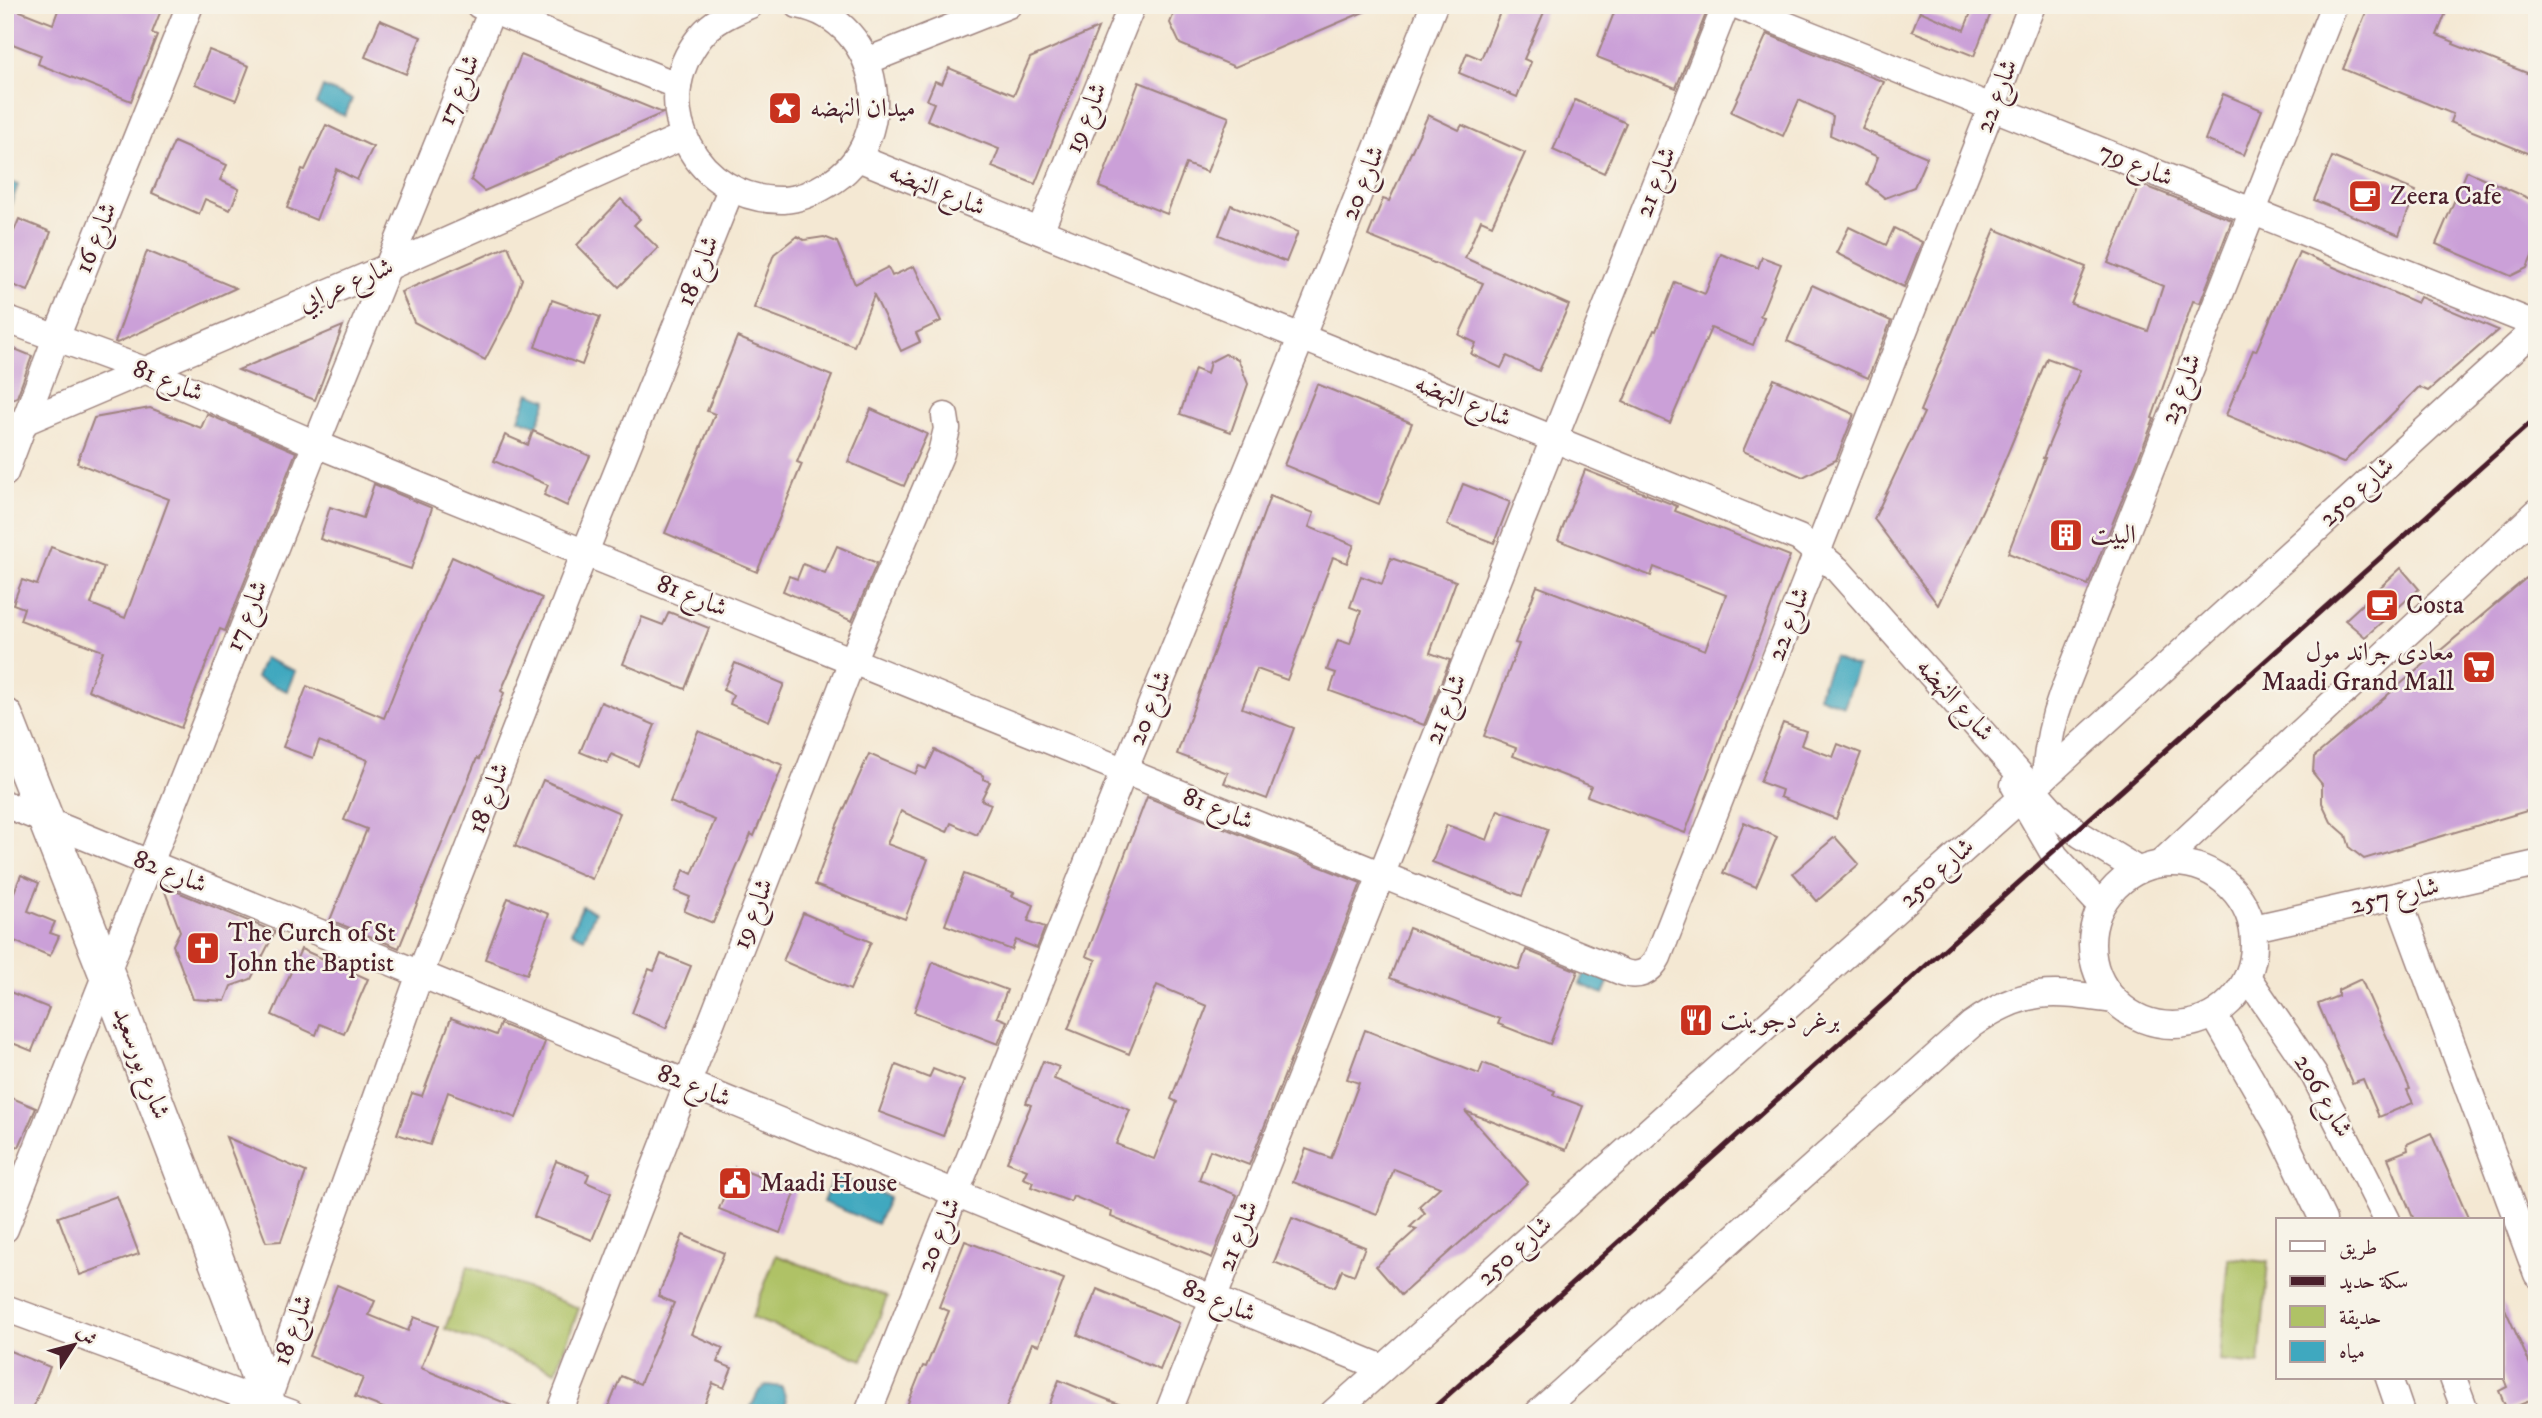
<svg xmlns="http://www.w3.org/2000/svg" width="2542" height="1418" font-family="'IM FELL DW Pica',Amiri,serif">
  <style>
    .green { fill: #afc266; stroke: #7c7048; stroke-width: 2 }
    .water { fill: #3fa8bf; stroke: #446475; stroke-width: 2 }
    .building { fill: #cba0d8 }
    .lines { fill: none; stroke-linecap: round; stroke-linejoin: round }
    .minor-casing { stroke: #9f847f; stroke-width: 29 }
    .major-casing { stroke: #9f847f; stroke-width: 38 }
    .minor { stroke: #fff; stroke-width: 26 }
    .major { stroke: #fff; stroke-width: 35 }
    .rail { stroke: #4a1f2b; stroke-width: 5 }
    .labels { text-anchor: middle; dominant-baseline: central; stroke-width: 5; stroke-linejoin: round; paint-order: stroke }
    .street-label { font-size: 26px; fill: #4a1f2b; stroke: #f7f3e8 }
    .poi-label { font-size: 26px; fill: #4a1f2b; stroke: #f7f3e8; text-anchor: start }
  </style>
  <rect width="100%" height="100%" fill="#f7f3e8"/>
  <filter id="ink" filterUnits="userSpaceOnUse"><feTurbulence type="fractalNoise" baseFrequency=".0143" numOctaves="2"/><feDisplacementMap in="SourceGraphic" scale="14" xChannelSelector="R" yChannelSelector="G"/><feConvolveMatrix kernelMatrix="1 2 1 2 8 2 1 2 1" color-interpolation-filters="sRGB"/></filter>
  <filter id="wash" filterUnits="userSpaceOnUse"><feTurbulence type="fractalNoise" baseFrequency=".00686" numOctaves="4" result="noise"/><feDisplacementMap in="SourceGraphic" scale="28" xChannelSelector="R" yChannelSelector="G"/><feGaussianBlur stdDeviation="1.57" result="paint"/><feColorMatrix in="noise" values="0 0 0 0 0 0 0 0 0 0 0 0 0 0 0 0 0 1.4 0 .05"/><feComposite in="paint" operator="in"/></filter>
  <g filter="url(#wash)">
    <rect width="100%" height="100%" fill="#f4e8d3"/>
    <g class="green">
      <polygon points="776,1255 887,1297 863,1360 752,1318"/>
      <polygon points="2229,1258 2268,1262 2259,1365 2220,1361"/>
      <polygon points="468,1266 579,1308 556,1371 445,1329"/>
    </g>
    <g class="water">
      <polygon points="323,87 352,99 345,116 316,104"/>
      <polygon points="5,180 18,185 8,212 5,210"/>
      <polygon points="529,393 547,400 537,426 519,419"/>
      <polygon points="1833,657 1858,667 1843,706 1818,696"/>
      <polygon points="264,658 295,671 287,691 256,678"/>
      <polygon points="582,906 595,912 584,938 571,932"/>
      <polygon points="1587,968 1610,978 1603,994 1580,984"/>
      <polygon points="834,1175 889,1197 877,1224 823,1202"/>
      <path d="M766,1385L782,1387C785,1395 788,1404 783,1413H748L759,1391Z"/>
    </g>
    <g id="blocks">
      <g class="building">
        <polygon points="5,5 53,24 60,5 163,5 152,33 157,35 131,101 38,64 41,55 5,41"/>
        <polygon points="1177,5 1380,5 1235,67 1180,44 1170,23"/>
        <polygon points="1503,5 1547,5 1524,59 1531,62 1517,97 1459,73 1467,53 1481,59"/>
        <polygon points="1617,5 1684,5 1706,14 1676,88 1597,57"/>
        <polygon points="1974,5 1994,5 1974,56 1912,31 1920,11 1964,30"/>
        <polygon points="2369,5 2449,5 2437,35 2454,42 2453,44 2537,77 2537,157 2450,122 2453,114 2343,69"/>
        <polygon points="380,20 421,37 406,74 365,57"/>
        <polygon points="1098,28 1035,184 992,167 999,149 927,120 934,103 927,100 935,81 942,84 949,68 1014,95 1030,58"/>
        <polygon points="1767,34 1884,82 1862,129 1927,157 1914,187 1885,198 1867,184 1878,157 1830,135 1833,116 1799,100 1783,136 1731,112"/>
        <polygon points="209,50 249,66 236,100 195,84"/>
        <polygon points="521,55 663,113 484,191 471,180"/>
        <polygon points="1139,82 1229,117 1207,172 1186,164 1167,214 1099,187"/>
        <polygon points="2223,94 2262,110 2244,155 2205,140"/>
        <polygon points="1575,100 1626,123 1604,173 1553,150"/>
        <polygon points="1428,115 1459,130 1462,125 1525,153 1492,225 1481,220 1465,258 1569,305 1539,371 1507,356 1501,368 1471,354 1476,343 1459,335 1483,283 1368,236 1383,199 1389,201"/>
        <polygon points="326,125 373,147 357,180 336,169 316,220 287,208 302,169 305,170"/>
        <polygon points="174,142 227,165 220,180 239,189 230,210 205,199 199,214 152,193"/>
        <polygon points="2332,157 2416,191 2399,235 2314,200"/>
        <polygon points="2467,171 2537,202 2537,245 2527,268 2511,276 2436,244"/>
        <polygon points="2140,184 2232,220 2200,303 2193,301 2152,418 2154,419 2088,585 2008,553 2045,458 2043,458 2080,370 2047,358 1997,479 1938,605 1874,519 1924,413 1920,411 1995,229 2086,267 2071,304 2148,331 2163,286 2108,263"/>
        <polygon points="621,199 640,219 634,225 658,248 619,287 577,245"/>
        <polygon points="1231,205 1298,232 1286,262 1219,235"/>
        <polygon points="19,219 51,232 28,291 5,282 5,253"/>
        <polygon points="1849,227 1886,245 1894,228 1922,242 1904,287 1836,253"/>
        <polygon points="797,236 804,240 824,237 837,242 855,284 888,267 892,276 914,266 941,321 916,333 920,342 901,351 874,295 854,346 754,308 774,254"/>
        <polygon points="508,246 522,279 510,312 485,360 414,322 401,292"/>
        <polygon points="147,251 236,288 117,343 115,342"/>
        <polygon points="2299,252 2417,303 2420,297 2498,330 2428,391 2419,387 2343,463 2226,415 2253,350 2256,351"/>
        <polygon points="1721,254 1758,268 1762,257 1781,264 1760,316 1764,317 1753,345 1711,328 1670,423 1623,402 1654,330 1656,331 1675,282 1705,294"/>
        <polygon points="1812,285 1891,321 1868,378 1787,341"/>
        <polygon points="552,300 600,317 582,365 535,347"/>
        <polygon points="343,326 315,400 238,370"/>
        <polygon points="737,337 832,376 797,462 802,464 757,572 665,533 715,414 707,411"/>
        <polygon points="5,345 32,356 17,397 5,402"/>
        <polygon points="1225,354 1238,359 1248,384 1231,432 1180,414 1195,369 1207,374 1210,362"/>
        <polygon points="1774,379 1854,414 1836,460 1803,477 1743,451"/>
        <polygon points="1317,384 1412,423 1379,504 1284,465"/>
        <polygon points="150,408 201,428 207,414 296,452 225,631 220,629 181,728 88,690 103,651 20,620 24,608 13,604 22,580 37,585 51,547 104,567 91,604 125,618 169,499 77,463 94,418"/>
        <polygon points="871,409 927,434 904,486 848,462"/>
        <polygon points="533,431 590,456 567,506 544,495 548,485 494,461 505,435 528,445"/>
        <polygon points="1585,470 1677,506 1675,511 1790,556 1685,833 1587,796 1591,786 1513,756 1516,748 1484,736 1519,644 1515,643 1537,586 1705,650 1726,595 1654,567 1651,576 1558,540"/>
        <polygon points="374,484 432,508 411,569 320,539 330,507 363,518"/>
        <polygon points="1463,484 1510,502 1494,543 1447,525"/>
        <polygon points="1270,496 1314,513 1309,527 1354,545 1347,563 1333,557 1287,680 1257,669 1242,708 1294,728 1267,799 1224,783 1228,773 1177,754"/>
        <polygon points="837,546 877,563 852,621 783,591 789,576 797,579 803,564 825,573"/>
        <polygon points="452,557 542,598 501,691 504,693 479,759 477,758 399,948 330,920 367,829 344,820 368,760 319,741 313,758 283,747 307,686 384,718 406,662"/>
        <polygon points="1391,558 1456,581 1430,653 1450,660 1424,725 1330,691 1336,673 1327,670 1338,640 1350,644 1361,611 1350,607 1361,576 1382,584"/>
        <polygon points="2401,568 2419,589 2365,637 2345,620"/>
        <polygon points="2537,569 2537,808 2364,859 2350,848 2346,835 2331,822 2322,803 2322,784 2313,773 2314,757"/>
        <polygon points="669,612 709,628 685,689 623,664 642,617 663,625"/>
        <polygon points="735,663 784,684 769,721 730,704 733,695 723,690"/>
        <polygon points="601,702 655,725 638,766 611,754 607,763 580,752"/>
        <polygon points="1783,723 1806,731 1801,745 1833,757 1838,744 1861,753 1836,819 1780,797 1782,790 1760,782"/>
        <polygon points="698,731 783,765 754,836 751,834 713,923 684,911 690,897 675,891 684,870 692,874 715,820 670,802"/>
        <polygon points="935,750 984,776 983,779 990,782 981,800 991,804 977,835 951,823 947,832 901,811 887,844 928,859 905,919 815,885 837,825 869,754 915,774 919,766 926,769"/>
        <polygon points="543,780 620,813 592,879 515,846"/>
        <polygon points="1147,797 1361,883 1249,1165 1210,1150 1199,1180 1237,1195 1212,1258 1111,1217 1112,1212 1073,1196 1071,1202 1031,1187 1033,1182 1023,1178 1027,1170 1007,1162 1031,1105 1026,1103 1043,1061 1059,1067 1054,1079 1130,1110 1116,1144 1154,1159 1177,1102 1171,1099 1207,1006 1157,985 1129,1054 1068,1029 1096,960 1086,956"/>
        <polygon points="1498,810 1548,829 1522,896 1432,862 1447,825 1487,840"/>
        <polygon points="1744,822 1777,837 1756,887 1723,873"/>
        <polygon points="1835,837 1859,864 1817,901 1793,873"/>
        <polygon points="964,874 1014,893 1012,896 1034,905 1028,921 1045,927 1037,948 1016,940 1012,950 945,925"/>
        <polygon points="21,875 39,883 28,911 55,922 50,933 59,936 50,956 5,937 5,914"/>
        <polygon points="168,888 275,932 251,979 231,986 225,1001 193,999 173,945 180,931 164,889"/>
        <polygon points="508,898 549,914 527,974 485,959"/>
        <polygon points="803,913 871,942 850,990 783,961"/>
        <polygon points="1409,928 1519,970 1526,950 1578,971 1550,1044 1498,1024 1500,1019 1390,978"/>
        <polygon points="301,949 368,979 344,1034 320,1024 316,1035 272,1015"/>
        <polygon points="661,954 691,966 666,1028 632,1013 649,969 654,971"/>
        <polygon points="933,962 1007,990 997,1017 1007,1021 998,1044 914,1012"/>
        <polygon points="2361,979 2410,1089 2407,1090 2413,1103 2379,1117 2363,1079 2352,1083 2318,1004 2338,996 2338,990"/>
        <polygon points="5,990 49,1008 32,1051 5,1040"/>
        <polygon points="451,1018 496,1035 500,1024 545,1042 516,1118 448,1092 430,1145 397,1134 412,1093 422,1096"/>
        <polygon points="1365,1030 1479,1074 1483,1063 1555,1091 1553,1095 1583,1106 1566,1150 1465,1111 1528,1182 1401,1295 1376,1266 1417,1229 1410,1227 1425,1213 1419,1206 1440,1187 1394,1169 1377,1214 1293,1182 1306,1149 1331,1158 1359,1083 1347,1079"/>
        <polygon points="896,1065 929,1078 933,1069 964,1081 943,1136 879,1112"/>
        <polygon points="5,1095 36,1108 19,1147 5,1142"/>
        <polygon points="2431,1133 2438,1149 2469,1220 2414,1220 2388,1158 2408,1150 2407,1144"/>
        <polygon points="226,1137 306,1172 281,1241 266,1242"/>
        <polygon points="556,1161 589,1174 586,1182 611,1193 592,1240 534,1217"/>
        <polygon points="735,1167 796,1191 780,1233 719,1209"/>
        <polygon points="117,1196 139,1254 80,1275 58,1217"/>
        <polygon points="1292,1218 1365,1247 1354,1275 1342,1270 1335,1287 1274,1262"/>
        <polygon points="683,1235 724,1253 691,1334 723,1348 717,1362 732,1368 724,1388 713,1383 701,1413 606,1413 621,1376 640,1384 674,1303 658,1296"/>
        <polygon points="965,1241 1064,1279 1039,1345 1032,1343 1004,1413 904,1413 923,1366 926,1367 949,1311 939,1307"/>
        <polygon points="337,1285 375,1301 369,1315 408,1331 414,1317 438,1326 421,1368 529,1413 396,1413 355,1397 363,1378 309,1356"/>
        <polygon points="1097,1289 1179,1323 1160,1370 1078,1335"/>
        <polygon points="2502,1302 2537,1380 2537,1398 2507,1410 2499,1391 2507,1387 2502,1374"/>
        <polygon points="5,1349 50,1367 31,1413 5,1413"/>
        <polygon points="1059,1380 1138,1412 1138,1413 1046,1413"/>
      </g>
    </g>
  </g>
  <g filter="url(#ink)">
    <use href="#blocks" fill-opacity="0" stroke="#9f847f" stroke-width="2"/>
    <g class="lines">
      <g class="minor-casing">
        <g id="minor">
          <polyline points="479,5 678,86"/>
          <path d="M750,5C732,13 714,20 701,36C644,105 696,202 784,200C799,199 815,192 828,184C902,141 883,21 798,5"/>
          <polyline points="1736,5 2537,325"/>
          <polyline points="867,61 1008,5"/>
          <polyline points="858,158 1799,538 1837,569 2055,814 2081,835 2138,870"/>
          <polyline points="1040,231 1132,5"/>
          <path d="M5,319L147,371L316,444L1622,972C1638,978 1650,973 1658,957L2032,5"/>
          <polyline points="5,430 388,267 684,136"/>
          <polyline points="5,473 56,338 190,5"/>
          <path d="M2045,777C2047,748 2052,722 2062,695L2334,5"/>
          <polyline points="2014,785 2055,856 2101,906"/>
          <polyline points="5,804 1383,1368"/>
          <circle cx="2173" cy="944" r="81"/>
          <polyline points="2161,863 2537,512"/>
          <polyline points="2397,896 2537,1274"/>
          <polyline points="2254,928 2537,864"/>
          <polyline points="2248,978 2314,1075 2387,1220"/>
          <polyline points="2214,1015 2278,1126 2323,1220"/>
          <polyline points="5,1229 316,444 494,5"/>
          <polyline points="5,1308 291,1413"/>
          <polyline points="2389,1378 2401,1413"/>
          <polyline points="2453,1378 2466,1413"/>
          <polyline points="264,1410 420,974 585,552 731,189"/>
          <polyline points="559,1413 852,661 941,453 947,429 945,416"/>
          <polyline points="868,1413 1124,771 1302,336 1434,5"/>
          <polyline points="1168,1413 1726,5"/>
          <polyline points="1333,1413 2045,777 2537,328"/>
          <path d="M1538,1413L1971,1025C2025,987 2051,991 2114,1000"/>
        </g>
      </g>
      <g class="major-casing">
        <polyline id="major" points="5,716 106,972 239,1320 271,1413"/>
      </g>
      <use href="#minor" class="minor"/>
      <use href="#major" class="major"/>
      <polyline class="rail" points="1428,1413 2537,417"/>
    </g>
  </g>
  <defs>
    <g id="sight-square" transform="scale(1.75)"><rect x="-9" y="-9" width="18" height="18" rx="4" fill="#c8321e" stroke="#f7f3e8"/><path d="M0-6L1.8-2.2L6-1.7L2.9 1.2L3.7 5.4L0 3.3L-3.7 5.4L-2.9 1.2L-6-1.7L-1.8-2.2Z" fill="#fff"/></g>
    <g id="cafe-square" transform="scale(1.75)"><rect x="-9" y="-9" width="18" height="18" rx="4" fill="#c8321e" stroke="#f7f3e8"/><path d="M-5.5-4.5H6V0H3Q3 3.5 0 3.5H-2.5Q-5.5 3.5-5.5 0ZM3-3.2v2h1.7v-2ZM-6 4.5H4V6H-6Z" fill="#fff"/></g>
    <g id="building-square" transform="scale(1.75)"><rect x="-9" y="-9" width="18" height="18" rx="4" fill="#c8321e" stroke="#f7f3e8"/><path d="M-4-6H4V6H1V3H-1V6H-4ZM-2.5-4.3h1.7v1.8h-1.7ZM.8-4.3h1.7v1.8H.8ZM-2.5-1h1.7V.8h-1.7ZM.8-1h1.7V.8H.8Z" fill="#fff"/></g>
    <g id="supermarket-square" transform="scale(1.75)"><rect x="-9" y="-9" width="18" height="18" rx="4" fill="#c8321e" stroke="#f7f3e8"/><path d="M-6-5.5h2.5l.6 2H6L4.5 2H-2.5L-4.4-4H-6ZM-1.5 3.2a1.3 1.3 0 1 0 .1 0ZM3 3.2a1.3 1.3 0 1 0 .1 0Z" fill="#fff"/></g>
    <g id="church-square" transform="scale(1.75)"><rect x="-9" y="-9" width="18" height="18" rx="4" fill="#c8321e" stroke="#f7f3e8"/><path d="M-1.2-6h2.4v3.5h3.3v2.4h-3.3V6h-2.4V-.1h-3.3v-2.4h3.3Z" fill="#fff"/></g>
    <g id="restaurant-square" transform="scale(1.75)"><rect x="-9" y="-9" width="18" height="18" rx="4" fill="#c8321e" stroke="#f7f3e8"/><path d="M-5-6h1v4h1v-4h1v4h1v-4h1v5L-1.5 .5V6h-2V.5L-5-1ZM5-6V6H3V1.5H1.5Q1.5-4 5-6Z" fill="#fff"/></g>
    <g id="civic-square" transform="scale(1.75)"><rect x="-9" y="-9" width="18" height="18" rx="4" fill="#c8321e" stroke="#f7f3e8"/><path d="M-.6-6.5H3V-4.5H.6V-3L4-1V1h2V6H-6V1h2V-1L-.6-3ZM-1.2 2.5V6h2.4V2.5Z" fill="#fff"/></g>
  </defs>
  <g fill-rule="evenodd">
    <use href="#sight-square" x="785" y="108"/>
    <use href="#cafe-square" x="2365" y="196"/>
    <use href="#building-square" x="2066" y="535"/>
    <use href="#cafe-square" x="2382" y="605"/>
    <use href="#supermarket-square" x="2479" y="667"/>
    <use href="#church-square" x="203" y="948"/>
    <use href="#restaurant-square" x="1696" y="1020"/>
    <use href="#civic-square" x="735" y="1183"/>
  </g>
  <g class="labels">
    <g class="street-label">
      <text transform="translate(459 90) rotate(-68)">شارع 17</text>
      <text transform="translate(1997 96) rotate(-69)">شارع 22</text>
      <text transform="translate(1086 118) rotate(-68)">شارع 19</text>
      <text transform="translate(2136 165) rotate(22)">شارع 79</text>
      <text transform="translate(1656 182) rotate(-69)">شارع 21</text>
      <text transform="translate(1363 183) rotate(-68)">شارع 20</text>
      <text transform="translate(937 190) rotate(22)">شارع النهضه</text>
      <text transform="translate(96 238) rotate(-68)">شارع 16</text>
      <text transform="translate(698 271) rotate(-68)">شارع 18</text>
      <text transform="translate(346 285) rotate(-23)">شارع عرابي</text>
      <text transform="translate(168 381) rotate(22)">شارع 81</text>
      <text transform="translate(2181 389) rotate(-69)">شارع 23</text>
      <text transform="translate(1463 401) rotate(22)">شارع النهضه</text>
      <text transform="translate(2357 492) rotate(-42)">شارع 250</text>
      <text transform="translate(692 596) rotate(22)">شارع 81</text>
      <text transform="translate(247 616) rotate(-68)">شارع 17</text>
      <text transform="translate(1789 624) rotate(-69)">شارع 22</text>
      <text transform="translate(1955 700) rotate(48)">شارع النهضه</text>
      <text transform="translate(1150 708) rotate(-68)">شارع 20</text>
      <text transform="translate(1446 709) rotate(-68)">شارع 21</text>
      <text transform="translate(489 798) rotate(-69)">شارع 18</text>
      <text transform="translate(1218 809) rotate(22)">شارع 81</text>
      <text transform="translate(170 872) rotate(22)">شارع 82</text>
      <text transform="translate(1937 873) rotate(-42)">شارع 250</text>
      <text transform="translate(2395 896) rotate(-13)">شارع 257</text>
      <text transform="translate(753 914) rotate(-69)">شارع 19</text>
      <text transform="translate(141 1063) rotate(69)">شارع بورسعيد</text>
      <text transform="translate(694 1086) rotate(22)">شارع 82</text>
      <text transform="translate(2323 1096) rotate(60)">شارع 206</text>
      <text transform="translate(939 1235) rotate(-68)">شارع 20</text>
      <text transform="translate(1238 1236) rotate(-69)">شارع 21</text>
      <text transform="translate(1515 1251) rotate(-42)">شارع 250</text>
      <text transform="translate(1219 1301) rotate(22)">شارع 82</text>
      <text transform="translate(293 1330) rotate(-70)">شارع 18</text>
    </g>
    <g class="poi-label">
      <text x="810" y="108">ميدان النهضه</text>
      <text x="2390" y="196">Zeera Cafe</text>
      <text x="2090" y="535">البيت</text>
      <text x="2406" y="605">Costa</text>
      <text x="2454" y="652" text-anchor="end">معادى جراند مول<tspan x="2454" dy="30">Maadi Grand Mall</tspan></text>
      <text x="228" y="933">The Curch of St<tspan x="228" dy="30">John the Baptist</tspan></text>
      <text x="1720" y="1020">برغر دجوينت</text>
      <text x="760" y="1183">Maadi House</text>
    </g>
  </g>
  <rect width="2542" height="1418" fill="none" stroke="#f7f3e8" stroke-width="28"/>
  <rect x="2276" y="1218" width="228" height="161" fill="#f7f3e8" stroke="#b29e9c" stroke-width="2"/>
  <rect x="2290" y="1241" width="35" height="10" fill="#ffffff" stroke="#b29e9c" stroke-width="2"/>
  <text x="2339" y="1254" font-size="21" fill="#4a1f2b">طريق</text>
  <rect x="2290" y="1276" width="35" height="10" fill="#4a1f2b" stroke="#b29e9c" stroke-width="2"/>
  <text x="2339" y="1288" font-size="21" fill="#4a1f2b">سكة حديد</text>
  <rect x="2290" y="1306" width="35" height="21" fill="#afc266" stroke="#b29e9c" stroke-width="2"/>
  <text x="2339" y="1324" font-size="21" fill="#4a1f2b">حديقة</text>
  <rect x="2290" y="1341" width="35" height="21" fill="#3fa8bf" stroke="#b29e9c" stroke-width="2"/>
  <text x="2339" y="1358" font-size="21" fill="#4a1f2b">مياه</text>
  <g transform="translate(74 1345) rotate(54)" stroke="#f7f3e8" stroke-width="5" paint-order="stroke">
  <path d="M0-5L12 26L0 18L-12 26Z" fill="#4a1f2b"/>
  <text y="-10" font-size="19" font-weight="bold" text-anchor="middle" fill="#4a1f2b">ش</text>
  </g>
</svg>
